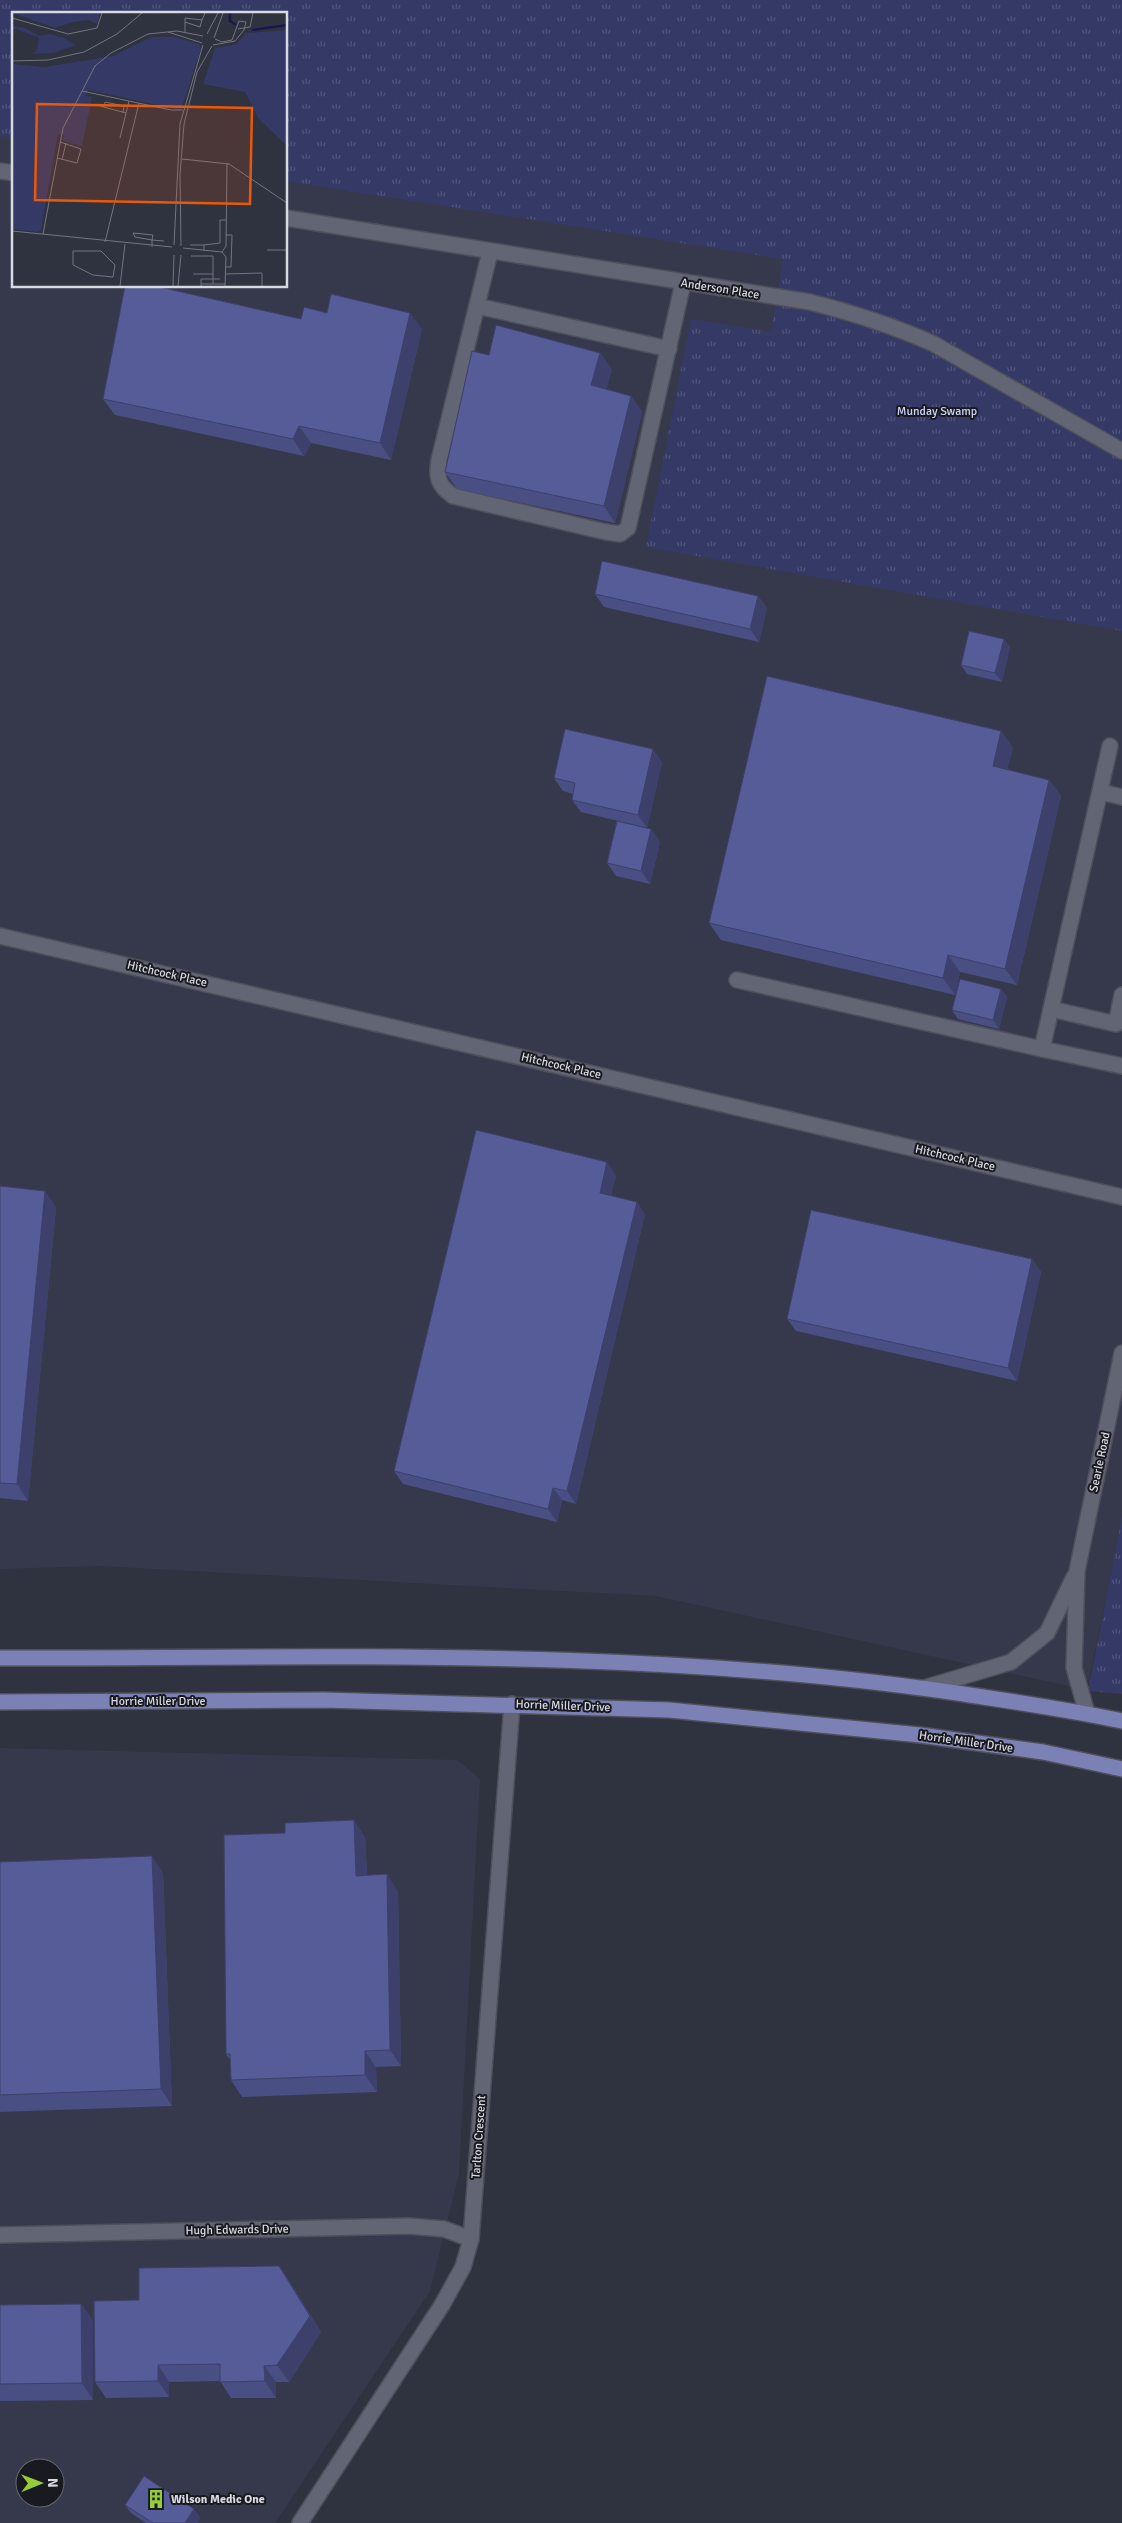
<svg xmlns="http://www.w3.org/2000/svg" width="1122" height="2523" font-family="Signika,sans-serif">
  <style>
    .built { fill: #36394c; fill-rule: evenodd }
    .park { fill: url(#park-tufts) }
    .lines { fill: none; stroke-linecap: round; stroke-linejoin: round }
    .minor-casing { stroke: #4e4f5a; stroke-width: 18 }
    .major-casing { stroke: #4e4f5a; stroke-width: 18 }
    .minor { stroke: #626574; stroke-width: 15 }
    .major { stroke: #7b81b4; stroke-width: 15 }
    .wall { fill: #494f82 }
    .shaded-wall { fill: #3c406a }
    .building { fill: #555c97; stroke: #3c406a }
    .labels { text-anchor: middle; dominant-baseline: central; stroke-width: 4; stroke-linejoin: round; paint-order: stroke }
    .street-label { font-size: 12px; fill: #d8dae2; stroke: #191a20 }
    .park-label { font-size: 12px; fill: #cfd6fa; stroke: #191a20 }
    .poi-label { font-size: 12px; font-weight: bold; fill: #d8dae2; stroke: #191a20; text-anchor: start }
    .inset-river { fill: none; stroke: #19184e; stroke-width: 2.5 }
    .inset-road { fill: none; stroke: #737580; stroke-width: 1 }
    .view { fill: #e8590c; fill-opacity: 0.15; stroke: #e8590c; stroke-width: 2.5 }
    .inset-edge { fill: none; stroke: #d8dae2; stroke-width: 2.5 }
  </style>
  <defs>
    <pattern id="park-tufts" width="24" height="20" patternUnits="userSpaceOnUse" patternTransform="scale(1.25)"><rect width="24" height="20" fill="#353966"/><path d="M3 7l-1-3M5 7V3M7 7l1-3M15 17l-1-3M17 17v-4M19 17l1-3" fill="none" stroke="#52557c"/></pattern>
  </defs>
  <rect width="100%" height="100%" fill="#2f323f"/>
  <g class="built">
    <path d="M0,0H679L796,251L1122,418V1520L1087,1690L656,1596L99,1566L0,1569ZM14,14H286V286H14Z"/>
    <path d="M0,1748L457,1760L480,1779L459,2174L430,2291L275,2523H0ZM25,2468H55V2498H25Z"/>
  </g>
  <g class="park">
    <polygon points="0,0 1122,0 1122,631 646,547 691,319 771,332 783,259 286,181 286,14 14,14 14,138 0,136"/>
    <polygon points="1122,1517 1122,1694 1088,1691"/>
  </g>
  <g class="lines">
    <g class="minor-casing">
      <g id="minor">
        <polyline points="0,171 14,173"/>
        <path d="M286,218L810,302C853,313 894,326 934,344L1122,451"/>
        <path d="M490,252L439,460C436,478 438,485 453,496L606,532L620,534L628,528L683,283"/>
        <polyline points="477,306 669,349"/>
        <polyline points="1110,746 1042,1049 1122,1066"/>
        <polyline points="1101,792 1122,797"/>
        <polyline points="0,936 1122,1197"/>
        <polyline points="737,980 1042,1049"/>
        <polyline points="1051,1009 1116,1024 1122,995"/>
        <polyline points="924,1688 1011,1662 1047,1633 1074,1577"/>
        <polyline points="1087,1713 1074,1668 1077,1571 1122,1353"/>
        <polyline points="0,2235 409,2226 444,2229 471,2239"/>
        <polyline points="300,2523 442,2305 463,2267 471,2239 512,1704"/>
      </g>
    </g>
    <g class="major-casing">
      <g id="major">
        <path d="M0,1658C328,1658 658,1646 983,1697C1029,1704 1076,1711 1122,1721"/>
        <polyline points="0,1702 324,1700 669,1710 920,1735 1043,1752 1122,1769"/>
      </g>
    </g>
    <use href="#minor" class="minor"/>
    <use href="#major" class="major"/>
  </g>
  <g class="wall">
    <polygon points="327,313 422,329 391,460 311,443 304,456 115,415 103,399 301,319"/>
    <polygon points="600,353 612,370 606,389 631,396 642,412 615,523 457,489 445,472 489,355"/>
    <polygon points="595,594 758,596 767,608 759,642 604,607"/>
    <polygon points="1010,647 1002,682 967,674 961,665"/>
    <polygon points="1001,731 1013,748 1007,770 1049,780 1061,796 1017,985 960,972 955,995 721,940 709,923"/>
    <polygon points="662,762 647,828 581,812 572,800 573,794 563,791 554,778"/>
    <polygon points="651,829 660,842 650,884 616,876 607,863"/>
    <polygon points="1001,989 1007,997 999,1029 958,1019 952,1010"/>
    <polygon points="616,1175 611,1195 645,1214 576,1504 562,1500 557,1522 403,1484 394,1471"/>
    <polygon points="0,1186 45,1191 56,1208 28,1501 0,1498"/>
    <polygon points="1032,1259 1041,1272 1017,1381 796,1331 787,1319"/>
    <polygon points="365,1837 367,1875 398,1891 401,2066 376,2067 377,2092 242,2097 231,2080 230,2060 226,2054"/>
    <polygon points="0,1862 163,1873 172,2106 0,2112"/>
    <polygon points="279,2266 290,2282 321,2332 289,2382 276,2382 276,2398 231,2398 220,2381 169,2382 169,2397 106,2398 95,2382 139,2300"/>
    <polygon points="81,2304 93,2321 93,2400 0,2401 0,2305"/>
    <polygon points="125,2505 194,2509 200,2518 197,2523 146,2523 131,2513"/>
  </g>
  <g class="shaded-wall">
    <polygon points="410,313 422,329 391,460 380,443"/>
    <polygon points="600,353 612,370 603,402 591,385"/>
    <polygon points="631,396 642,412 615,523 604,506"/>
    <polygon points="299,426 311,443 304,456 293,439"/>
    <polygon points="758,596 767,608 759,642 750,629"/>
    <polygon points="1004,639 1010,647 1002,682 995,673"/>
    <polygon points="1001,731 1013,748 1004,783 993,766"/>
    <polygon points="653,749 662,762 647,828 638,815"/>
    <polygon points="1049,780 1061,796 1017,985 1005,969"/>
    <polygon points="651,829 660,842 650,884 641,871"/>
    <polygon points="948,955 960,972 955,995 943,978"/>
    <polygon points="1001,989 1007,997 999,1029 993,1020"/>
    <polygon points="607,1162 616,1175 608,1205 600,1193"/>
    <polygon points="45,1191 56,1208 28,1501 17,1484"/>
    <polygon points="637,1202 645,1214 576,1504 567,1491"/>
    <polygon points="1032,1259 1041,1272 1017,1381 1008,1368"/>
    <polygon points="553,1488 562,1500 557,1522 548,1509"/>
    <polygon points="354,1820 365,1837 368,1892 356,1876"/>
    <polygon points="152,1856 163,1873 172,2106 161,2089"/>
    <polygon points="387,1874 398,1891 401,2066 390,2050"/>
    <polygon points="365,2051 376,2067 377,2092 365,2075"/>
    <polygon points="279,2266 290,2282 321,2332 289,2382 277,2365"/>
    <polygon points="81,2304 93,2321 93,2400 82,2383"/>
    <polygon points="158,2365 169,2382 169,2397 158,2381"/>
    <polygon points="264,2366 276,2382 276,2398 265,2381"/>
    <polygon points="194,2509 200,2518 197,2523 185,2523"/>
  </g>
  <g class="building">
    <polygon points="125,286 155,286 301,319 304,307 327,313 331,294 410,313 380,443 299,426 293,439 103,399"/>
    <polygon points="496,325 600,353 591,385 631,396 604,506 445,472 472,351 489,355"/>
    <polygon points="602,561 758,596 750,629 595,594"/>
    <polygon points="969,631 1004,639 995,673 961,665"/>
    <polygon points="767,676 1001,731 993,766 1049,780 1005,969 948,955 943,978 709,923"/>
    <polygon points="565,729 653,749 638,815 572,800 575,783 554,778"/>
    <polygon points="617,821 651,829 641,871 607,863"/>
    <polygon points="960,979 1001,989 993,1020 952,1010"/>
    <polygon points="476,1130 607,1162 600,1193 637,1202 567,1491 553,1488 548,1509 394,1471"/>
    <polygon points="0,1186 45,1191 17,1484 0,1483"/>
    <polygon points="811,1210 1032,1259 1008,1368 787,1319"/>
    <polygon points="354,1820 356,1876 387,1874 390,2050 365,2051 365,2075 231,2080 230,2054 226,2054 224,1835 285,1833 285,1823"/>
    <polygon points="152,1856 161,2089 0,2095 0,1862"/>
    <polygon points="279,2266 310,2316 277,2365 264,2366 265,2381 220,2382 220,2364 158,2365 158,2381 95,2382 94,2301 139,2300 139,2268"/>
    <polygon points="81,2304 82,2383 0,2384 0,2305"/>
    <polygon points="144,2476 194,2509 185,2523 153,2523 125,2505"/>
  </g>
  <defs>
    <g id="building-bare" transform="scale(1.5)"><path d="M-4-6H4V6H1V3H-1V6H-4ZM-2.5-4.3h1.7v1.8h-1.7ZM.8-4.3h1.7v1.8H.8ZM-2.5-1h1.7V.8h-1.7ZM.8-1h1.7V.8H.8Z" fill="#96cc39" stroke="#191a20" stroke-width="2.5" paint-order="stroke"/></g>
  </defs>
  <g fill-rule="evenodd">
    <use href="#building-bare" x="156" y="2499"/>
  </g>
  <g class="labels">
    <g class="street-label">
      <text transform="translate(720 289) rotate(9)">Anderson Place</text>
      <text transform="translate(167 974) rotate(13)">Hitchcock Place</text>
      <text transform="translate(561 1066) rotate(13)">Hitchcock Place</text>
      <text transform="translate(955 1158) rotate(13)">Hitchcock Place</text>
      <text transform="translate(1100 1462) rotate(-78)">Searle Road</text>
      <text x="158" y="1701">Horrie Miller Drive</text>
      <text transform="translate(563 1706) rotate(2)">Horrie Miller Drive</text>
      <text transform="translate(966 1742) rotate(8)">Horrie Miller Drive</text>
      <text transform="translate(479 2137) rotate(-86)">Tarlton Crescent</text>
      <text transform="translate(237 2230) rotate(-1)">Hugh Edwards Drive</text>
    </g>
    <g class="park-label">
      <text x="937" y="411">Munday Swamp</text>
    </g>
    <g class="poi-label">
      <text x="171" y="2499">Wilson Medic One</text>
    </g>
  </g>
  <g transform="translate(12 12)">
    <rect width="275" height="275" fill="#2f323f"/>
    <path d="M1,1H88L85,12L77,8L61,10L43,16ZM0,14L11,15L28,24L38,22L52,26L63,33L42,41L20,42L25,38L27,26L4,17L0,18Z" fill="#353966"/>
    <path d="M275,18V134L246,106L233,80L191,72L203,36L225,32L234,21ZM139,25H163L187,32L189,37L169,98L76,78L74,84L80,85L70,134L51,129L52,123L46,122L29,217L26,220L0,217V52L32,55L101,44Z" fill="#353966"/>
    <path class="inset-river" d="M218,1V9L224,13M240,18L275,13"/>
    <path class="inset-road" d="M0,6L56,22L85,16L90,1M173,10L188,15L190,8M226,17L238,15L241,1M156,20L190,31M173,20V6L190,8L193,1M195,22L206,1M202,26L211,1M201,33L223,29L232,18L234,10L227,9L220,28L210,30L203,27M0,49L36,48L72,40L105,22L130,1M70,79L159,98H171M88,94L114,101L117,89M92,95L93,90L112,94L111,100M108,126L114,101M45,146L65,151L69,137L48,130M170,147L217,152L275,191M50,148L54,131M0,219L160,235M31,222L51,116L83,54L99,41L136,22L165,19L191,24M93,230L127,91M162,233L168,112L191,33M178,233H192V239M192,233L208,231V208H214M169,234L168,163L172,112L185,60L200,34M140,235V228L141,223L121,221L123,225L140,228L152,229M171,236L210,240M255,238H275M61,239H89L103,253L101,265L81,263L61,253ZM210,240L214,234L215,151M210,240L214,245L213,274M179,244H201V272M214,255H219L220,223H214M181,262H201M213,262L250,261V274M189,272V267H208M108,274L113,232M161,274L162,243M166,274L169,243M189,274V272H213"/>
    <path class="view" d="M25,92L240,96L238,192L23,188Z"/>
    <rect width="275" height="275" class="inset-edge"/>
  </g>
  <g transform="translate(40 2483) rotate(89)"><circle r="24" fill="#191a20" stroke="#65676e"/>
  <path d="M0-4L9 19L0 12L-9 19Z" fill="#96cc39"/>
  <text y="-8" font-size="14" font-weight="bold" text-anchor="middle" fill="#d8dae2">N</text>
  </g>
</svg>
